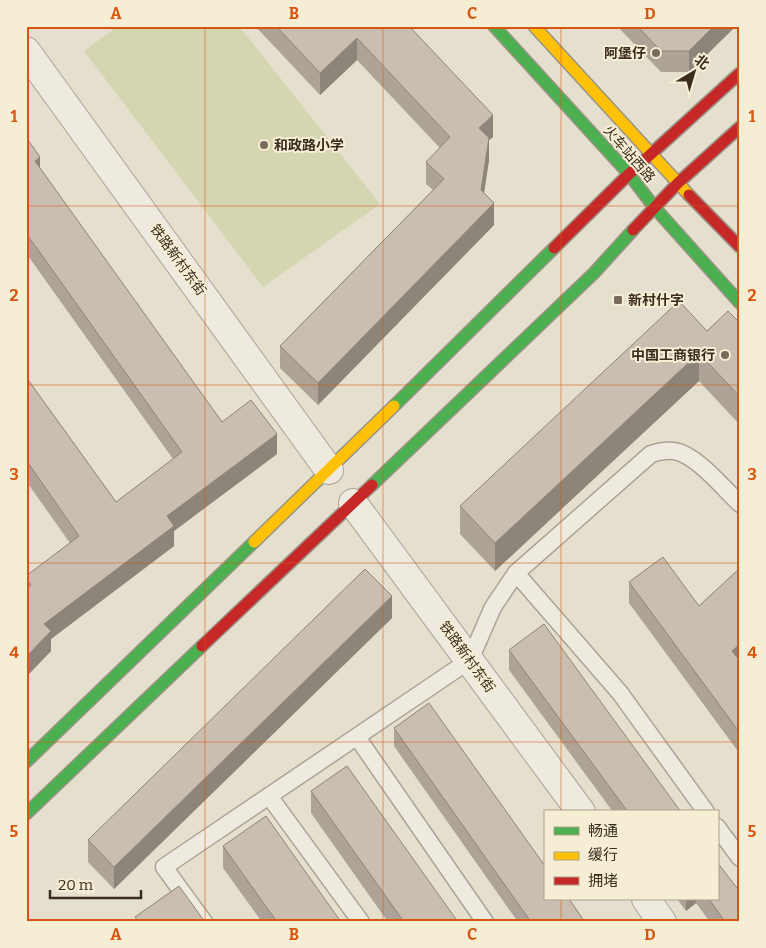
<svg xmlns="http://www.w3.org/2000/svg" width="766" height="948" font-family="Bitter,'Noto Sans SC',serif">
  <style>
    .green { fill: #d3d6b0 }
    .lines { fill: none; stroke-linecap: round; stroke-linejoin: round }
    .lane-casing { stroke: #aaa497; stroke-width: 19 }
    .street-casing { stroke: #aaa497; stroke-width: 30 }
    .fast-casing { stroke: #9a9386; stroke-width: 14 }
    .slow-casing { stroke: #9a9386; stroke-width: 14 }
    .jam-casing { stroke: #9a9386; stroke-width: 14 }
    .lane { stroke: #eeeae0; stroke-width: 16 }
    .street { stroke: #eeeae0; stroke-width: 28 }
    .fast { stroke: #4caf50; stroke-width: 11 }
    .slow { stroke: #ffc107; stroke-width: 11 }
    .jam { stroke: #c62828; stroke-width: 11 }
    .wall { fill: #ada396 }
    .shaded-wall { fill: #8d857a }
    .building { fill: #c9beaf; stroke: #8d857a }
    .grid { fill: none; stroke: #d7550e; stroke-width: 1; stroke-opacity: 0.55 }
    .poi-dot { fill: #766b5c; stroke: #f6eed4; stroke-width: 2 }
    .labels { text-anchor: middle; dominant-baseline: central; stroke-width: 4; stroke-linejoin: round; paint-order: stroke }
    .poi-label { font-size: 14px; font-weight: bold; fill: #3a2d1e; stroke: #f6eed4; text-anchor: end }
    .street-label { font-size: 14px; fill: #3a2d1e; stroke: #f6eed4 }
    .neatline { fill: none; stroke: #d7550e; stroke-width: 2 }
    .grid-label { font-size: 16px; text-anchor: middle; font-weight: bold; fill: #d7550e }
  </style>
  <rect width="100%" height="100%" fill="#e5dfce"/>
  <polygon class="green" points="118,26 239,26 380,204 263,287 84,51"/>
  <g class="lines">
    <g class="lane-casing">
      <g id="lane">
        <polyline points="516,573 620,693 706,812"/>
        <polyline points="357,737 485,922"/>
        <polyline points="269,796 361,922"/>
        <polyline points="717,827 740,858"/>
        <path d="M204,922L164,867L470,660L493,607L516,573L651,454C659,451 666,450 674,451C696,454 724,489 740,504"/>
      </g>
    </g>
    <g class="street-casing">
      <g id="street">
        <polyline points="26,51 329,470"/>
        <polyline points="353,503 581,812"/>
        <polyline points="646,899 662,922"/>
      </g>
    </g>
    <g class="fast-casing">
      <g id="fast">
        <polyline points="494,26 629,174 654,207 740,303"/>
        <polyline points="394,406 554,248"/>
        <polyline points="372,485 594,273 633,230"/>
        <polyline points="26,762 254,542"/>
        <polyline points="26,814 202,646"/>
      </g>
    </g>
    <g class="slow-casing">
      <g id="slow">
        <polyline points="534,26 689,195"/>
        <polyline points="254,542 394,406"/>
      </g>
    </g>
    <g class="jam-casing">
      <g id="jam">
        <polyline points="689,195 740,247"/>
        <polyline points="633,230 678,183 740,127"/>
        <polyline points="554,248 629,174 740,73"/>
        <polyline points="202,646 372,485"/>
      </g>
    </g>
    <use href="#lane" class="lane"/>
    <use href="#street" class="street"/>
    <use href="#fast" class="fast"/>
    <use href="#slow" class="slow"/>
    <use href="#jam" class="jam"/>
  </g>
  <g class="wall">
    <polygon points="255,26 409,26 493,137 489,140 489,160 484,193 494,225 318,405 280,368 280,346 433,190 426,184 426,162 440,148 357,60 320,95"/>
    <polygon points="617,26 736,26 689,72 661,72"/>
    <polygon points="26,137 40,169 222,422 277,454 174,531 174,546 51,639 51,651 26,677 26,576 70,543 26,481 26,377 116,502 173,459 26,253"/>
    <polygon points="740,323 740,425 699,381 495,571 460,534 460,506 707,331"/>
    <polygon points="740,568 740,754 629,603 629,582 699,606"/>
    <polygon points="392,618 114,889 88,862 88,840"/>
    <polygon points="509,650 681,812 613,812 509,670"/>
    <polygon points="394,728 585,922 518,922 394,746"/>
    <polygon points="311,791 458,922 388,922 311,813"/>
    <polygon points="223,846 341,922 262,922 223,868"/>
    <polygon points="677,899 717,899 740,922 710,922 696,903 686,911"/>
  </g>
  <g class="shaded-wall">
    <polygon points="714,26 736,26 689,72 689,51"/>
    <polygon points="357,38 357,60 320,95 320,73"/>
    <polygon points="493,115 493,137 489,140 489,160 481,212 479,128"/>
    <polygon points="40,157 40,177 35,161"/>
    <polygon points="494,203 494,225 318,405 318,383"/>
    <polygon points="699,353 699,381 495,571 495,543"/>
    <polygon points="277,434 277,454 174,531 174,546 51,639 51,651 26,677 26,657 44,624 167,516"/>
    <polygon points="392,596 392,618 114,889 114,867"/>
    <polygon points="740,644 740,665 732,651"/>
    <polygon points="686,899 696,899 696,903 686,911"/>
  </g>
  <g class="building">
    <polygon points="276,26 409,26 493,115 479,128 489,138 481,190 494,203 318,383 280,346 444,179 426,162 450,137 357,38 320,73"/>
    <polygon points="637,26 714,26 689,51 661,51"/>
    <polygon points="26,137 40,157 35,161 222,422 251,400 277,434 167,516 174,526 44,624 51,631 26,657 26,590 31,585 26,578 26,576 79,536 26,460 26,377 116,502 182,452 26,233"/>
    <polygon points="679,301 707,331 728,311 740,323 740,397 699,353 495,543 460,506"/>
    <polygon points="663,557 699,606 740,568 740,644 732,651 740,661 740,733 629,582"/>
    <polygon points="365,569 392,596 114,867 88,840"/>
    <polygon points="544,624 681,812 628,812 509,650"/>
    <polygon points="429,703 545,866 545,899 569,899 585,922 531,922 394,728"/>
    <polygon points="347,766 458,922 404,922 311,791"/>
    <polygon points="266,816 341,922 277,922 223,846"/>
    <polygon points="717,862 740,892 740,922 725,922 709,899 717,899"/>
    <polygon points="179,886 205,922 139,922 135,917"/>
  </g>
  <path class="grid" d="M205,26V922M383,26V922M561,26V812M26,206H740M26,385H740M26,563H740M26,742H740M561,899V922"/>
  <g class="poi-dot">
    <circle cx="656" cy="53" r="5"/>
    <circle cx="264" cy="145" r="5"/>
    <rect x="613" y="295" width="10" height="10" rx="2.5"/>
    <circle cx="725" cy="355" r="5"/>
  </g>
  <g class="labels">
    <g class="poi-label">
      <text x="646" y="53">阿堡仔</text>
      <text x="274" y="145" text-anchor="start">和政路小学</text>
      <text x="628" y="300" text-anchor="start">新村什字</text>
      <text x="715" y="355">中国工商银行</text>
    </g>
    <g class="street-label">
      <text transform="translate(629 154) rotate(49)">火车站西路</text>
      <text transform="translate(178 260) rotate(54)">铁路新村东街</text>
      <text transform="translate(467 657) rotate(54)">铁路新村东街</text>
    </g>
  </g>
  <rect width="766" height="948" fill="none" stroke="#f6eed4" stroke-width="55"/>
  <rect x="544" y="810" width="175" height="90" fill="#f6eed4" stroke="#aba18b"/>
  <rect x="554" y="827" width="25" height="8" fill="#4caf50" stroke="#aba18b"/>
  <text x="588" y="836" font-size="15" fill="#3a2d1e">畅通</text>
  <rect x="554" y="852" width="25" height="8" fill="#ffc107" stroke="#aba18b"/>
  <text x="588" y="860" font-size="15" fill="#3a2d1e">缓行</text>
  <rect x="554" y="877" width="25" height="8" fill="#c62828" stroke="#aba18b"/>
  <text x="588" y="886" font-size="15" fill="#3a2d1e">拥堵</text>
  <g transform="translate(694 72) rotate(38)" stroke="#f6eed4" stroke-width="4" paint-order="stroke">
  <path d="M0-4L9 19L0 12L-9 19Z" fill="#3a2d1e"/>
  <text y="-8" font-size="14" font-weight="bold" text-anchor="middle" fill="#3a2d1e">北</text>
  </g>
  <path d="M50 890v8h91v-8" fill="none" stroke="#3a2d1e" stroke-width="2.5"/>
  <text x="58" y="890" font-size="15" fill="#3a2d1e" stroke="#f6eed4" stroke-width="4" paint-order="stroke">20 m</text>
  <rect x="28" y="28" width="710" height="892" class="neatline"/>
  <g class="grid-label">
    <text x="116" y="19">A</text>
    <text x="294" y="19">B</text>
    <text x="472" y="19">C</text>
    <text x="650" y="19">D</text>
    <text x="14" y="122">1</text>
    <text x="752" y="122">1</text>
    <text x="14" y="301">2</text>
    <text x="752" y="301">2</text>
    <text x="14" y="480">3</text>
    <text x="752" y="480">3</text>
    <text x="14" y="658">4</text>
    <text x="752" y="658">4</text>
    <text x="14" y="837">5</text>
    <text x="752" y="837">5</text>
    <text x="116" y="940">A</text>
    <text x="294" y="940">B</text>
    <text x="472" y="940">C</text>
    <text x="650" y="940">D</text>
  </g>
</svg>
